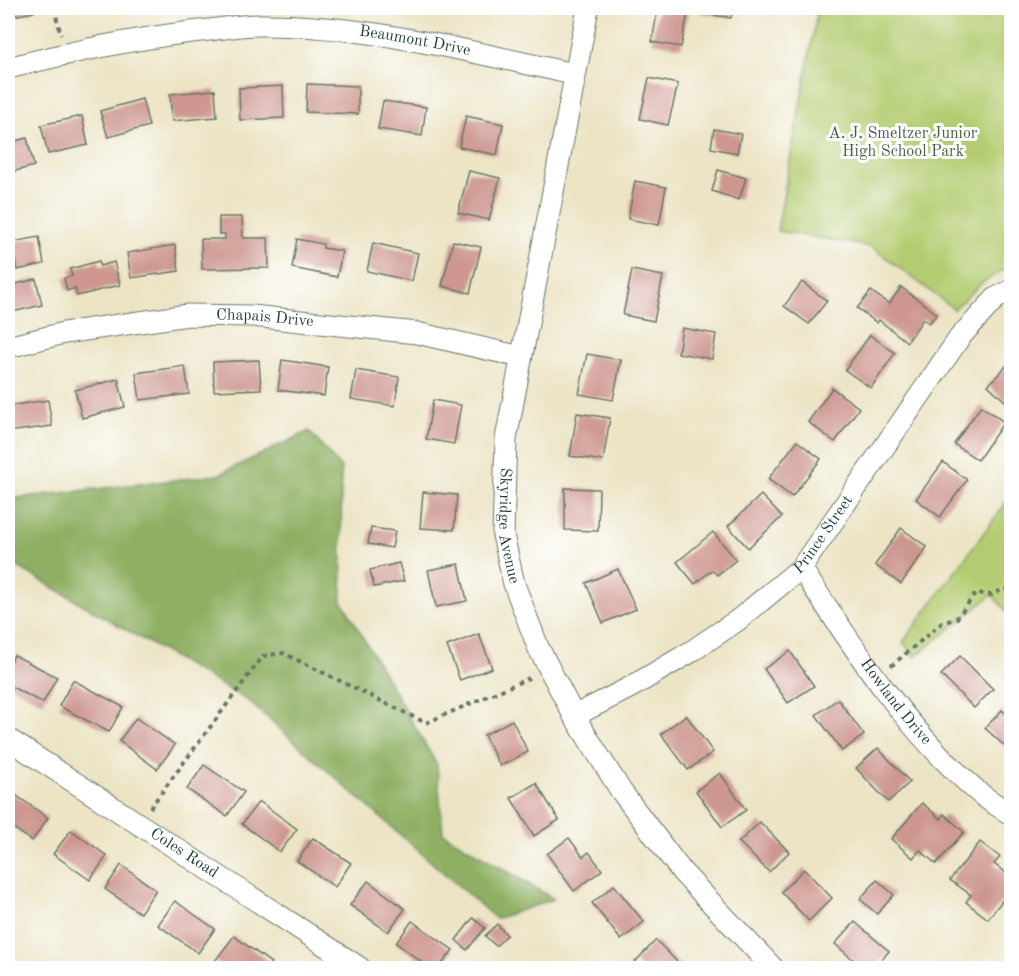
<svg xmlns="http://www.w3.org/2000/svg" width="1019" height="976" font-family="'Old Standard TT',serif">
  <style>
    .green { fill: #b4cc71; stroke: #6a8452; stroke-width: 1.5 }
    .forest { fill: #8fb063; stroke: #57764c; stroke-width: 1.5 }
    .building { fill: #cd968f }
    .lines { fill: none; stroke-linecap: round; stroke-linejoin: round }
    .street-casing { stroke: #677767; stroke-width: 23 }
    .path { stroke: #677767; stroke-width: 4; stroke-dasharray: 4.5 4.5; stroke-linecap: butt }
    .street { stroke: #fff; stroke-width: 21 }
    .labels { text-anchor: middle; dominant-baseline: central; stroke-width: 6; stroke-linejoin: round; paint-order: stroke }
    .street-label { font-size: 16px; fill: #1f3d34; stroke: #fff }
    .park-label { font-size: 16px; fill: #446143; stroke: #fff }
  </style>
  <rect width="100%" height="100%" fill="#fff"/>
  <filter id="ink" filterUnits="userSpaceOnUse"><feTurbulence type="fractalNoise" baseFrequency=".0167" numOctaves="2"/><feDisplacementMap in="SourceGraphic" scale="12" xChannelSelector="R" yChannelSelector="G"/><feConvolveMatrix kernelMatrix="1 2 1 2 8 2 1 2 1" color-interpolation-filters="sRGB"/></filter>
  <filter id="wash" filterUnits="userSpaceOnUse"><feTurbulence type="fractalNoise" baseFrequency=".008" numOctaves="4" result="noise"/><feDisplacementMap in="SourceGraphic" scale="24" xChannelSelector="R" yChannelSelector="G"/><feGaussianBlur stdDeviation="1.35" result="paint"/><feColorMatrix in="noise" values="0 0 0 0 0 0 0 0 0 0 0 0 0 0 0 0 0 1.4 0 .05"/><feComposite in="paint" operator="in"/></filter>
  <g filter="url(#wash)">
    <rect width="100%" height="100%" fill="#ece4c5"/>
    <g class="green">
      <polygon points="818,8 1011,8 1011,265 982,283 954,309 872,247 777,231"/>
      <polygon points="1011,496 1011,616 992,595 915,657 903,642"/>
    </g>
    <polygon class="forest" points="309,431 341,468 342,601 437,765 443,833 554,899 496,919 247,700 8,561 8,499 218,475"/>
    <g id="blocks">
      <g class="building">
        <polygon points="8,8 33,8 34,12 8,17"/>
        <polygon points="658,8 689,8 681,47 652,42"/>
        <polygon points="701,8 733,8 731,18 700,13"/>
        <polygon points="649,78 678,84 668,125 640,119"/>
        <polygon points="307,84 358,86 358,114 306,112"/>
        <polygon points="283,86 284,118 240,120 239,88"/>
        <polygon points="215,90 217,117 172,121 170,94"/>
        <polygon points="142,99 149,126 108,137 100,111"/>
        <polygon points="383,101 426,107 422,136 378,129"/>
        <polygon points="82,116 88,145 48,154 41,125"/>
        <polygon points="466,116 503,124 497,155 459,147"/>
        <polygon points="714,129 741,134 737,153 711,148"/>
        <polygon points="27,138 34,166 8,173 8,143"/>
        <polygon points="718,170 746,178 739,200 712,191"/>
        <polygon points="469,171 500,178 489,220 458,213"/>
        <polygon points="635,181 666,187 659,225 628,219"/>
        <polygon points="219,217 242,217 243,238 268,238 269,268 202,269 201,239 225,239 225,234 219,234"/>
        <polygon points="39,237 44,264 17,270 12,242"/>
        <polygon points="297,239 323,244 323,248 342,251 337,277 292,268"/>
        <polygon points="453,241 481,247 470,293 442,286"/>
        <polygon points="373,243 418,253 412,281 367,271"/>
        <polygon points="175,245 179,271 131,278 127,253"/>
        <polygon points="99,261 100,266 114,262 120,285 77,296 75,288 67,291 64,278 72,276 70,269"/>
        <polygon points="632,270 663,276 654,321 623,315"/>
        <polygon points="36,279 42,305 8,313 8,286"/>
        <polygon points="802,282 827,301 809,324 784,306"/>
        <polygon points="901,287 937,314 929,323 923,319 907,342 879,320 877,323 857,308 871,291 889,304"/>
        <polygon points="682,328 716,334 712,359 678,353"/>
        <polygon points="870,335 895,353 871,388 845,370"/>
        <polygon points="587,354 621,360 613,400 579,394"/>
        <polygon points="259,360 261,389 214,391 213,362"/>
        <polygon points="282,360 328,367 324,396 278,390"/>
        <polygon points="1012,360 1012,400 1008,404 988,385"/>
        <polygon points="185,366 189,394 140,400 136,373"/>
        <polygon points="356,370 399,377 395,406 351,399"/>
        <polygon points="118,379 125,407 82,418 75,390"/>
        <polygon points="832,388 859,408 835,442 808,422"/>
        <polygon points="48,400 52,426 8,432 8,406"/>
        <polygon points="433,400 461,405 454,444 426,439"/>
        <polygon points="981,406 1004,422 978,460 954,444"/>
        <polygon points="577,413 610,418 603,461 570,456"/>
        <polygon points="797,441 821,459 792,497 768,479"/>
        <polygon points="943,462 967,480 940,517 916,499"/>
        <polygon points="565,488 599,489 598,531 565,530"/>
        <polygon points="423,492 457,495 454,530 420,528"/>
        <polygon points="761,495 782,517 748,548 728,526"/>
        <polygon points="371,528 395,531 392,548 368,544"/>
        <polygon points="901,528 927,547 901,584 875,565"/>
        <polygon points="713,532 736,560 717,575 712,570 695,584 677,562"/>
        <polygon points="399,563 404,581 374,587 370,570"/>
        <polygon points="459,564 467,601 436,607 428,570"/>
        <polygon points="618,569 636,609 603,623 586,583"/>
        <polygon points="479,634 492,668 460,680 447,646"/>
        <polygon points="790,651 814,686 788,703 764,669"/>
        <polygon points="14,655 57,677 43,703 8,685 8,668"/>
        <polygon points="960,656 993,689 974,708 941,675"/>
        <polygon points="73,680 123,707 109,732 59,706"/>
        <polygon points="838,699 864,735 842,751 816,715"/>
        <polygon points="1002,710 1012,719 1012,753 985,728"/>
        <polygon points="686,715 713,752 688,770 661,734"/>
        <polygon points="136,718 175,745 157,769 119,741"/>
        <polygon points="512,720 528,752 500,766 484,735"/>
        <polygon points="878,748 910,782 888,802 856,768"/>
        <polygon points="204,765 244,792 227,816 187,789"/>
        <polygon points="720,773 746,810 722,827 696,791"/>
        <polygon points="536,783 559,820 534,836 511,798"/>
        <polygon points="10,791 48,818 32,841 8,824 8,794"/>
        <polygon points="259,801 297,829 280,852 242,824"/>
        <polygon points="922,803 941,819 944,814 964,832 936,864 920,850 913,858 891,839"/>
        <polygon points="760,822 789,852 769,872 739,842"/>
        <polygon points="71,830 107,856 90,880 53,854"/>
        <polygon points="313,838 351,863 335,887 297,861"/>
        <polygon points="569,838 583,857 589,852 602,870 574,891 547,854"/>
        <polygon points="980,842 1000,857 994,864 1012,877 1012,888 988,919 966,902 971,895 950,880"/>
        <polygon points="121,865 156,890 140,913 105,889"/>
        <polygon points="804,869 832,898 809,921 781,892"/>
        <polygon points="877,880 894,895 877,914 860,899"/>
        <polygon points="368,881 405,909 388,932 350,905"/>
        <polygon points="614,885 644,922 621,940 592,903"/>
        <polygon points="175,901 215,929 198,953 158,925"/>
        <polygon points="473,918 485,928 467,950 456,940"/>
        <polygon points="412,921 453,950 439,968 430,968 396,943"/>
        <polygon points="855,922 889,951 874,968 863,968 835,944"/>
        <polygon points="497,924 507,935 496,946 485,936"/>
        <polygon points="234,936 271,963 267,968 226,968 215,961"/>
        <polygon points="656,940 683,968 641,968 635,962"/>
      </g>
    </g>
  </g>
  <g filter="url(#ink)">
    <use href="#blocks" fill-opacity="0" stroke="#677767" stroke-width="1.5"/>
    <g class="lines">
      <g class="street-casing">
        <g id="street">
          <path id="s1" d="M588,8L506,439L503,535L514,584L538,647L574,716L621,791L682,872L773,968"/>
          <path id="s2" d="M8,68C74,51 141,37 209,30C225,28 242,25 259,25C365,24 471,52 574,74"/>
          <path id="s3" d="M8,347L64,333L188,315L252,316L417,333L521,357"/>
          <path id="s4" d="M801,568C853,647 905,729 977,791C987,800 1000,807 1012,815"/>
          <path id="s5" d="M574,716L631,687L689,653L738,620L801,568L960,337L996,298L1012,290"/>
          <path id="s6" d="M8,739L360,968"/>
        </g>
      </g>
      <g class="path">
        <polyline points="54,8 61,35"/>
        <polyline points="891,666 942,623 957,618 976,593 992,595 1003,589 1012,589"/>
        <polyline points="150,808 263,656 283,653 426,723 529,678"/>
      </g>
      <use href="#street" class="street"/>
    </g>
  </g>
  <g class="labels">
    <g class="street-label">
      <text stroke="none"><textPath href="#s2" startOffset="412">Beaumont Drive</textPath></text>
      <text stroke="none"><textPath href="#s3" startOffset="260">Chapais Drive</textPath></text>
      <text stroke="none"><textPath href="#s1" startOffset="526">Skyridge Avenue</textPath></text>
      <text stroke="none"><textPath href="#s5" startOffset="312">Prince Street</textPath></text>
      <text stroke="none"><textPath href="#s4" startOffset="164">Howland Drive</textPath></text>
      <text stroke="none"><textPath href="#s6" startOffset="210">Coles Road</textPath></text>
    </g>
    <g class="park-label">
      <text x="903" y="134">A. J. Smeltzer Junior<tspan x="903" dy="18">High School Park</tspan></text>
    </g>
  </g>
  <rect width="1019" height="976" fill="none" stroke="#fff" stroke-width="30"/>
</svg>
